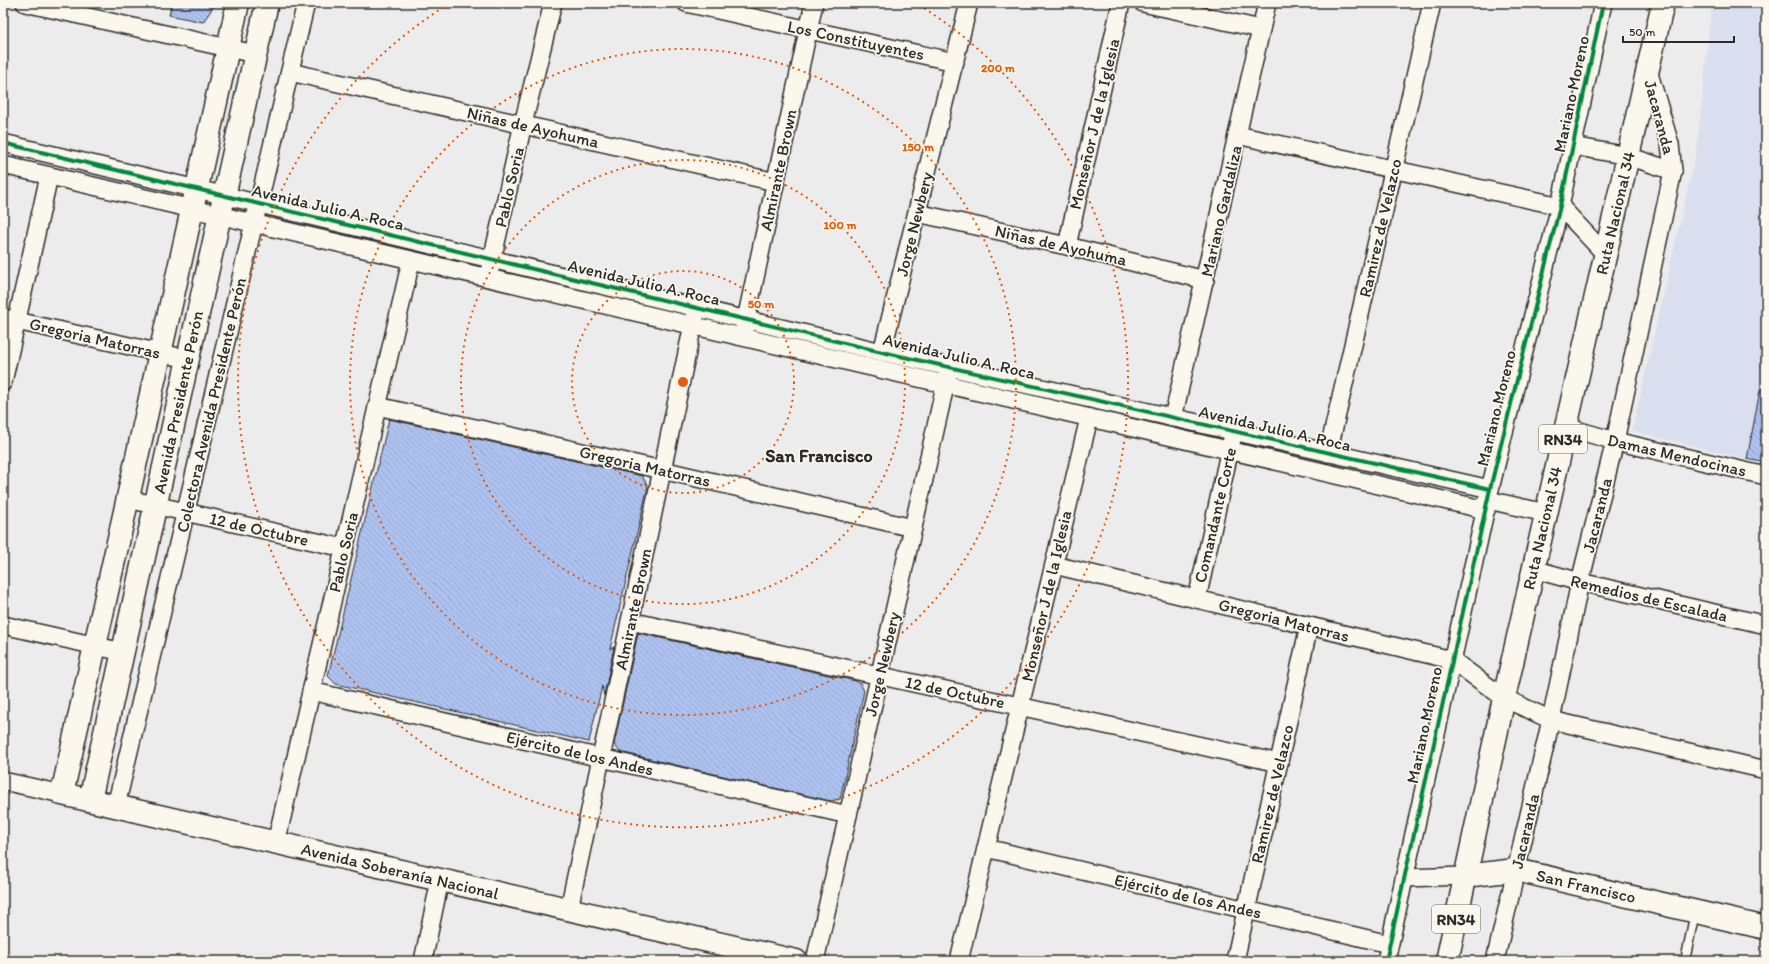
<svg xmlns="http://www.w3.org/2000/svg" width="1769" height="964" font-family="Itim,sans-serif">
  <style>
    .built { fill: #d9dfee }
    .building { fill: url(#building-back-hatch); stroke: #2b2b2b }
    .lines { fill: none; stroke-linecap: round; stroke-linejoin: round }
    .lane-casing { stroke: #2b2b2b; stroke-width: 11 }
    .street-casing { stroke: #2b2b2b; stroke-width: 20 }
    .secondary-casing { stroke: #2b2b2b; stroke-width: 25 }
    .highway-casing { stroke: #2b2b2b; stroke-width: 25 }
    .lane { stroke: #fbf7ec; stroke-width: 8 }
    .street { stroke: #fbf7ec; stroke-width: 17 }
    .secondary { stroke: #fbf7ec; stroke-width: 22 }
    .highway { stroke: #fbf7ec; stroke-width: 22 }
    .cycleway-casing { stroke: #fbf7ec; stroke-width: 6 }
    .cycleway { stroke: #00873e; stroke-width: 4 }
    .ring { fill: none; stroke: #e8590c; stroke-width: 2; stroke-dasharray: 2 4 }
    .labels { text-anchor: middle; dominant-baseline: central; stroke-width: 3.5; stroke-linejoin: round; paint-order: stroke }
    .shield { fill: #fbf7ec; stroke: #696865; stroke-width: 1 }
    .shield-label { font-size: 16px; font-weight: bold; fill: #2b2b2b }
    .street-label { font-size: 17px; fill: #2b2b2b; stroke: #fbf7ec }
    .neighbourhood-label { font-size: 18px; font-weight: bold; fill: #2b2b2b; stroke: #fbf7ec }
    .centre { fill: #e8590c; stroke: #fbf7ec; stroke-width: 2 }
    .ring-label { font-size: 12px; text-anchor: middle; font-weight: bold; fill: #e8590c; stroke: #fbf7ec; stroke-width: 3.5; stroke-linejoin: round; paint-order: stroke }
  </style>
  <defs>
    <pattern id="building-back-hatch" width="6" height="6" patternUnits="userSpaceOnUse"><rect width="6" height="6" fill="#aec2f1"/><path d="M-1 5l2 2M0 0l6 6M5-1l2 2" fill="none" stroke="#96a7cf"/></pattern>
  </defs>
  <rect width="100%" height="100%" fill="#ececed"/>
  <filter id="ink" filterUnits="userSpaceOnUse"><feTurbulence type="fractalNoise" baseFrequency=".025" numOctaves="2"/><feDisplacementMap in="SourceGraphic" scale="8" xChannelSelector="R" yChannelSelector="G"/><feConvolveMatrix kernelMatrix="1 2 1 2 8 2 1 2 1" color-interpolation-filters="sRGB"/></filter>
  <g filter="url(#ink)">
    <polygon class="built" points="1712,3 1766,3 1766,358 1747,459 1632,431 1697,149"/>
    <g class="building">
      <polygon points="172,3 216,3 203,22 169,15"/>
      <polygon points="1760,390 1766,390 1766,463 1747,459"/>
      <polygon points="389,419 642,476 648,486 610,649 614,647 604,696 602,686 589,742 336,684 328,676"/>
      <polygon points="638,633 856,681 860,683 864,691 840,799 830,801 620,752 614,744"/>
    </g>
    <g class="lines">
      <g class="lane-casing">
        <polyline id="lane" points="1685,961 1695,912"/>
      </g>
      <g class="street-casing">
        <g id="street">
          <polyline points="25,3 255,54"/>
          <polyline points="686,3 955,62"/>
          <polyline points="1143,3 1261,29"/>
          <polyline points="290,72 776,182"/>
          <polyline points="1237,135 1560,206 1605,254"/>
          <polyline points="3,143 882,352 1490,489"/>
          <polyline points="1573,146 1628,156 1673,171"/>
          <polyline points="3,165 1486,510"/>
          <polyline points="917,213 1067,246 1205,280"/>
          <polyline points="1067,246 1121,3"/>
          <polyline points="490,269 523,124 553,3"/>
          <polyline points="3,318 188,359"/>
          <polyline points="744,329 814,3"/>
          <polyline points="882,352 969,3"/>
          <polyline points="3,382 49,176"/>
          <polyline points="377,406 662,470 913,528"/>
          <polyline points="1173,418 1267,3"/>
          <polyline points="1566,427 1615,441 1766,476"/>
          <polyline points="1328,453 1432,3"/>
          <polyline points="128,499 344,548"/>
          <polyline points="1488,500 1546,513"/>
          <polyline points="1054,565 1452,660 1504,698 1551,720 1766,770"/>
          <polyline points="1533,569 1580,582 1766,625"/>
          <polyline points="1197,599 1232,439"/>
          <polyline points="630,621 1279,763"/>
          <polyline points="3,625 123,652"/>
          <polyline points="311,691 848,815"/>
          <polyline points="3,781 62,794"/>
          <polyline points="116,806 306,3"/>
          <polyline points="276,843 411,261"/>
          <polyline points="986,848 1389,944"/>
          <polyline points="1404,878 1465,876"/>
          <polyline points="569,909 695,315"/>
          <polyline points="423,961 440,880"/>
          <polyline points="815,961 948,373"/>
          <polyline points="959,961 1089,418"/>
          <polyline points="1235,961 1309,626"/>
          <polyline points="1386,961 1490,489 1560,206 1603,3"/>
          <polyline points="1495,961 1551,720 1580,582 1615,441 1673,171 1670,144 1648,70"/>
        </g>
      </g>
      <g class="secondary-casing">
        <g id="secondary">
          <polyline points="238,3 62,794 796,961"/>
          <polyline points="90,800 267,3"/>
          <polyline points="1465,876 1516,870 1766,928"/>
        </g>
      </g>
      <g class="highway-casing">
        <polyline id="highway" points="1447,961 1504,698 1663,3"/>
      </g>
      <use href="#lane" class="lane"/>
      <use href="#street" class="street"/>
      <use href="#secondary" class="secondary"/>
      <use href="#highway" class="highway"/>
      <g class="cycleway-casing">
        <g id="cycleway">
          <polyline points="3,143 882,352 1490,489"/>
          <polyline points="1386,961 1490,489 1560,206 1603,3"/>
        </g>
      </g>
      <use href="#cycleway" class="cycleway"/>
    </g>
  </g>
  <g class="ring">
    <circle cx="683" cy="382" r="111"/>
    <circle cx="683" cy="382" r="222"/>
    <circle cx="683" cy="382" r="333"/>
    <path d="M919 5A445 445 0 1 1 447 5"/>
  </g>
  <g class="labels">
    <g class="shield">
      <rect x="1539" y="425" width="48" height="28" rx="3"/>
      <rect x="1432" y="905" width="48" height="28" rx="3"/>
    </g>
    <g class="shield-label">
      <text x="1563" y="439">RN34</text>
      <text x="1456" y="919">RN34</text>
    </g>
    <g class="street-label">
      <text transform="translate(856 40) rotate(12)">Los Constituyentes</text>
      <text transform="translate(1571 94) rotate(-78)">Mariano Moreno</text>
      <text transform="translate(1660 117) rotate(75)">Jacaranda</text>
      <text transform="translate(1094 124) rotate(-77)">Monseñor J de la Iglesia</text>
      <text transform="translate(533 127) rotate(13)">Niñas de Ayohuma</text>
      <text transform="translate(778 170) rotate(-78)">Almirante Brown</text>
      <text transform="translate(509 187) rotate(-77)">Pablo Soria</text>
      <text transform="translate(328 207) rotate(13)">Avenida Julio A. Roca</text>
      <text transform="translate(1221 211) rotate(-77)">Mariano Gardaliza</text>
      <text transform="translate(1615 213) rotate(-77)">Ruta Nacional 34</text>
      <text transform="translate(914 224) rotate(-76)">Jorge Newbery</text>
      <text transform="translate(1380 228) rotate(-77)">Ramirez de Velazco</text>
      <text transform="translate(1061 245) rotate(13)">Niñas de Ayohuma</text>
      <text transform="translate(644 282) rotate(13)">Avenida Julio A. Roca</text>
      <text transform="translate(95 338) rotate(13)">Gregoria Matorras</text>
      <text transform="translate(959 356) rotate(13)">Avenida Julio A. Roca</text>
      <text transform="translate(178 402) rotate(-78)">Avenida Presidente Perón</text>
      <text transform="translate(211 405) rotate(-77)">Colectora Avenida Presidente Perón</text>
      <text transform="translate(1496 408) rotate(-76)">Mariano Moreno</text>
      <text transform="translate(1275 428) rotate(13)">Avenida Julio A. Roca</text>
      <text transform="translate(1677 455) rotate(13)">Damas Mendocinas</text>
      <text transform="translate(645 466) rotate(13)">Gregoria Matorras</text>
      <text transform="translate(1215 515) rotate(-77)">Comandante Corte</text>
      <text transform="translate(1597 515) rotate(-76)">Jacaranda</text>
      <text transform="translate(1542 528) rotate(-77)">Ruta Nacional 34</text>
      <text transform="translate(259 529) rotate(13)">12 de Octubre</text>
      <text transform="translate(343 552) rotate(-77)">Pablo Soria</text>
      <text transform="translate(1046 596) rotate(-77)">Monseñor J de la Iglesia</text>
      <text transform="translate(1649 598) rotate(13)">Remedios de Escalada</text>
      <text transform="translate(633 609) rotate(-78)">Almirante Brown</text>
      <text transform="translate(1284 620) rotate(14)">Gregoria Matorras</text>
      <text transform="translate(882 664) rotate(-77)">Jorge Newbery</text>
      <text transform="translate(955 692) rotate(12)">12 de Octubre</text>
      <text transform="translate(1424 725) rotate(-78)">Mariano Moreno</text>
      <text transform="translate(580 753) rotate(13)">Ejército de los Andes</text>
      <text transform="translate(1272 794) rotate(-77)">Ramirez de Velazco</text>
      <text transform="translate(1525 831) rotate(-77)">Jacaranda</text>
      <text transform="translate(400 871) rotate(13)">Avenida Soberanía Nacional</text>
      <text transform="translate(1586 886) rotate(13)">San Francisco</text>
      <text transform="translate(1188 896) rotate(13)">Ejército de los Andes</text>
    </g>
    <g class="neighbourhood-label">
      <text x="819" y="456">San Francisco</text>
    </g>
  </g>
  <circle cx="683" cy="382" r="6" class="centre"/>
  <g class="ring-label">
    <text x="998" y="72">200 m</text>
    <text x="918" y="151">150 m</text>
    <text x="840" y="229">100 m</text>
    <text x="761" y="308">50 m</text>
  </g>
  <rect width="1769" height="964" fill="none" stroke="#fbf7ec" stroke-width="16"/>
  <rect x="8" y="8" width="1753" height="948" fill="none" stroke="#2b2b2b" stroke-width="1.5" filter="url(#ink)"/>
  <path d="M1623 36v6h111v-6" fill="none" stroke="#2b2b2b" stroke-width="2"/>
  <text x="1629" y="36" font-size="12" fill="#2b2b2b" stroke="#fbf7ec" stroke-width="3" paint-order="stroke">50 m</text>
</svg>
